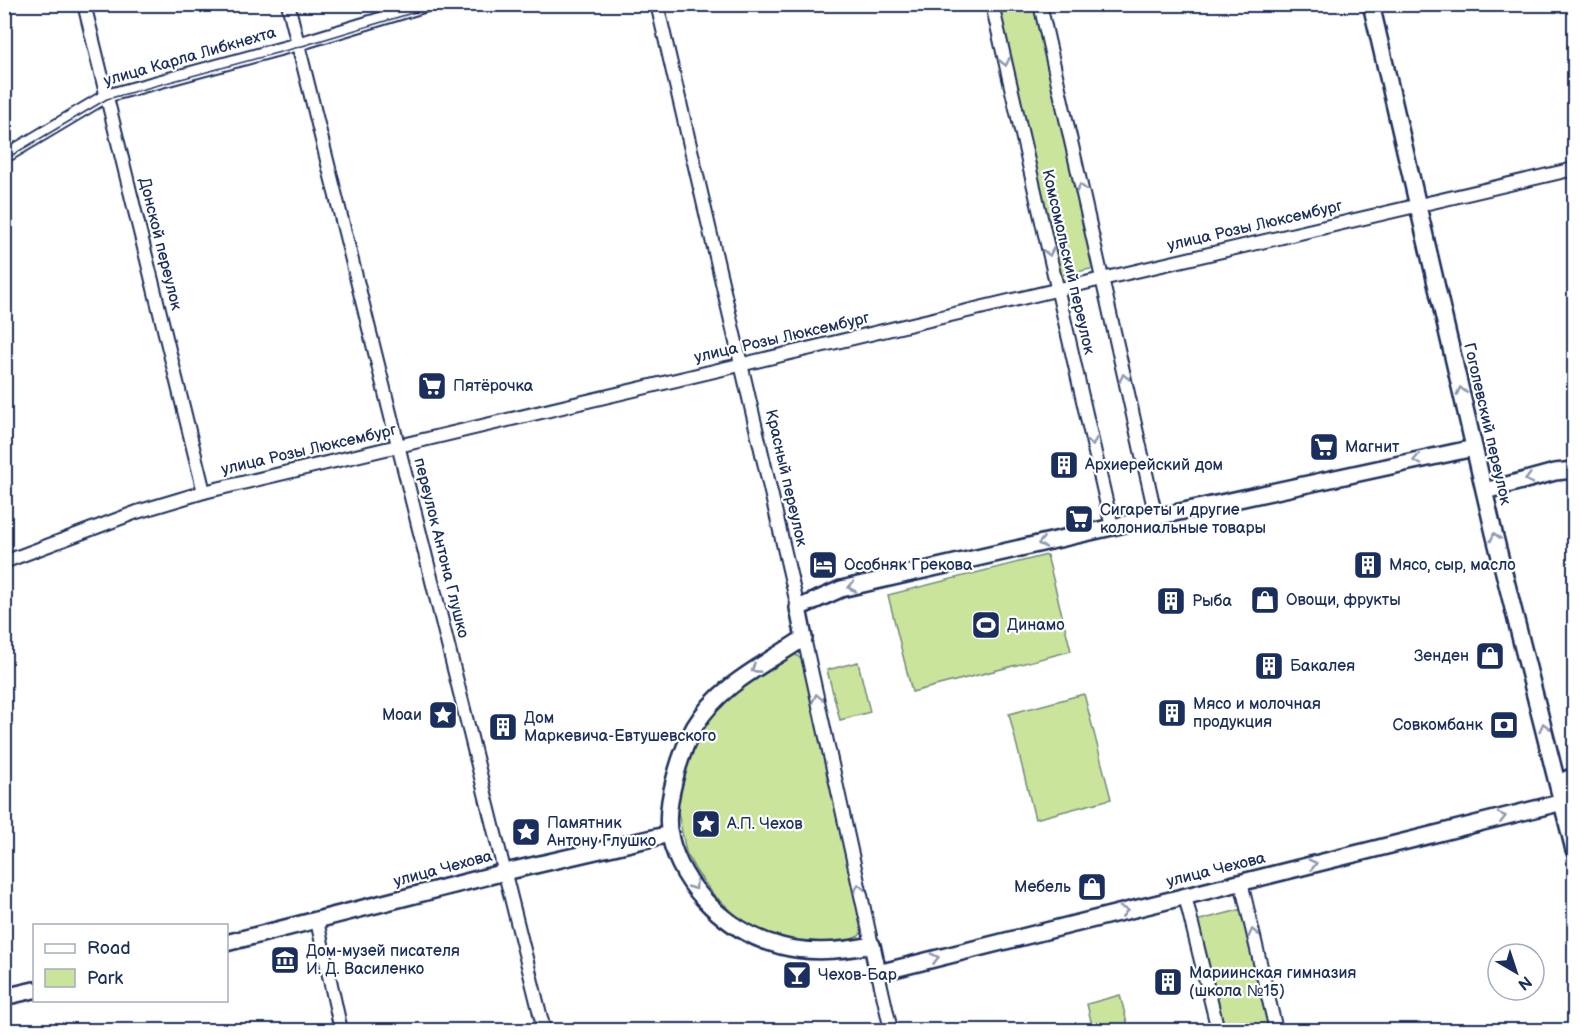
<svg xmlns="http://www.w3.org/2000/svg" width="1579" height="1035" font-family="'Balsamiq Sans',sans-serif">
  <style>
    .green { fill: #cae59b; stroke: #728a7c; stroke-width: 1.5 }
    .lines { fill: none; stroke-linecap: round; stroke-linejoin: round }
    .minor-casing { stroke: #1b2f5e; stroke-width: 16 }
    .major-casing { stroke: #1b2f5e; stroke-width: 20 }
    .minor { stroke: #fff; stroke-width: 12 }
    .major { stroke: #fff; stroke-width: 15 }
    .tram { stroke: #1b2f5e; stroke-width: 1.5 }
    .oneway { stroke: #8d97ae }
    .labels { text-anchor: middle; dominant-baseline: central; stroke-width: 4.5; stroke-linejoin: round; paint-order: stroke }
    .street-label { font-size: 16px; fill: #1b2f5e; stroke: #fff }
    .poi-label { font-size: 16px; fill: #1b2f5e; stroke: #fff; text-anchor: start }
  </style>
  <rect width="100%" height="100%" fill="#fff"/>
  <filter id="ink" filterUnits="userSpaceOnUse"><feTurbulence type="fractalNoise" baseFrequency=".0167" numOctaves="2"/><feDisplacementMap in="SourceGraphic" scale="12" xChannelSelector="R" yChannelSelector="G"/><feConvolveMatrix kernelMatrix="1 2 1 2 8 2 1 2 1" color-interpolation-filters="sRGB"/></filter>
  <g filter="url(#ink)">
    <g class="green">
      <polygon points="997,5 1035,5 1095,268 1058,276"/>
      <polygon points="1047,555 1071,651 912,692 888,595"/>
      <polygon points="788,654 795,654 802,660 863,924 863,930 859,936 845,942 830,943 796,941 758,930 736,915 713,894 696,871 686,852 677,807 682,767 688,750 721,701"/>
      <polygon points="858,662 870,712 840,720 827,670"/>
      <polygon points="1084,694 1111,799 1035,819 1009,714"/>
      <polygon points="1247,908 1276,1030 1218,1030 1192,922"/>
      <polygon points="1120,995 1129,1030 1093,1030 1087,1004"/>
    </g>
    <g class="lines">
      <g class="minor-casing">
        <g id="minor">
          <polyline points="84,4 204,492"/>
          <polyline points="288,4 544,1030"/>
          <polyline points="657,4 798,608"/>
          <polyline points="992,4 1112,527"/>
          <polyline points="1040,4 1156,517"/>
          <polyline points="4,157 106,96 298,44 430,4"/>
          <polyline points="4,562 137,512 204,492 1102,279 1574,169"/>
          <polyline points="804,638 872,945"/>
          <polyline points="1241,882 1276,1030"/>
          <polyline points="1185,896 1218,1030"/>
          <polyline points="317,921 341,1030"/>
          <polyline points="878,973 891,1030"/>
        </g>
      </g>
      <g class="major-casing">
        <g id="major">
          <polyline points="1371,4 1494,533 1574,850"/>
          <path d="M1474,448L1156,517L841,589L798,608L804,638C766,664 720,684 695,726C681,751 663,806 670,836C682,889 729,933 781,946C811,954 842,951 872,945L878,973L1563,802"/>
          <polyline points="1485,491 1555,472 1574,470"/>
          <polyline points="1558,783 1574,776"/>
          <polyline points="226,943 505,872 670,834"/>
          <polyline points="4,997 34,990"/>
        </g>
      </g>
      <use href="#minor" class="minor"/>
      <use href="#major" class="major"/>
      <polyline class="tram" points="4,160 107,99 299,47 442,4"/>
    </g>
    <defs><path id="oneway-chevron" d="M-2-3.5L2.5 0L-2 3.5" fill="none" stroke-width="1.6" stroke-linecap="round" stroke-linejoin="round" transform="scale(1.5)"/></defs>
    <g class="oneway">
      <use href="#oneway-chevron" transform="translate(1005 62) rotate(77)"/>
      <use href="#oneway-chevron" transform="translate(1081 188) rotate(-103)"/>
      <use href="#oneway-chevron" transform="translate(1049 252) rotate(77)"/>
      <use href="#oneway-chevron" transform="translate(1124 378) rotate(-103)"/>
      <use href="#oneway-chevron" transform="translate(1461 391) rotate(-103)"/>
      <use href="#oneway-chevron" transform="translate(1092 442) rotate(77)"/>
      <use href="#oneway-chevron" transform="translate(1417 460) rotate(168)"/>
      <use href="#oneway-chevron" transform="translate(1529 479) rotate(165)"/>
      <use href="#oneway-chevron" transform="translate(1495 537) rotate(-104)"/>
      <use href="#oneway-chevron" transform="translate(1042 543) rotate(167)"/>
      <use href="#oneway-chevron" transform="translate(852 587) rotate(167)"/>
      <use href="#oneway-chevron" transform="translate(755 669) rotate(147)"/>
      <use href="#oneway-chevron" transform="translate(817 698) rotate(-102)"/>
      <use href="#oneway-chevron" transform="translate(1544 727) rotate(-104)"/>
      <use href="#oneway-chevron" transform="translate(1502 817) rotate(-14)"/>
      <use href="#oneway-chevron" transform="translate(1313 864) rotate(-14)"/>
      <use href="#oneway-chevron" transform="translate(694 886) rotate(55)"/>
      <use href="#oneway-chevron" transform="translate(859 888) rotate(-103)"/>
      <use href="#oneway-chevron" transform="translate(1124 911) rotate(-14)"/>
      <use href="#oneway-chevron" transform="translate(1253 933) rotate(-103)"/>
      <use href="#oneway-chevron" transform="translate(935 958) rotate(-14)"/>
    </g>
  </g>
  <defs>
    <g id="supermarket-square" transform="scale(1.5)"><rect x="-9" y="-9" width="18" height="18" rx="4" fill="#1b2f5e" stroke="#fff"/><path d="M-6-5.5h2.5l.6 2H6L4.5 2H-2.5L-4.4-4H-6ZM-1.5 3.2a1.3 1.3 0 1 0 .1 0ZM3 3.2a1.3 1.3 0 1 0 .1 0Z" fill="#fff"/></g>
    <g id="building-square" transform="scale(1.5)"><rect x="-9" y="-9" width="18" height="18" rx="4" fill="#1b2f5e" stroke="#fff"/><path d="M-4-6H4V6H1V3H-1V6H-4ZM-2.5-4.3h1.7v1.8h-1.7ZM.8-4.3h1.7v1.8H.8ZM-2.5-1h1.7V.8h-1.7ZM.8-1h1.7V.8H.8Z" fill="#fff"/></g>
    <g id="hotel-square" transform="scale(1.5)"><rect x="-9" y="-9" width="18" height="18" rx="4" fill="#1b2f5e" stroke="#fff"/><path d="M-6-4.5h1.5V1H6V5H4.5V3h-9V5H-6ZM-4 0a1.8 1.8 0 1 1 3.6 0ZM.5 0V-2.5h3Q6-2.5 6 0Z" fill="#fff"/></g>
    <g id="shop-square" transform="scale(1.5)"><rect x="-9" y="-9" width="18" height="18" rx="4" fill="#1b2f5e" stroke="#fff"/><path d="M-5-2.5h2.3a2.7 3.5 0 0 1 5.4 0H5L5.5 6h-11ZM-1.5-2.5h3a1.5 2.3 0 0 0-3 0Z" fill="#fff"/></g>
    <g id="stadium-square" transform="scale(1.5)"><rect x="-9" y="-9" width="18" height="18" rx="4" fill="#1b2f5e" stroke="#fff"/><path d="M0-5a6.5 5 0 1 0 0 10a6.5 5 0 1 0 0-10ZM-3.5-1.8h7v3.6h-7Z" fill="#fff"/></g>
    <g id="sight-square" transform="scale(1.5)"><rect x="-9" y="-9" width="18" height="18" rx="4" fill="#1b2f5e" stroke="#fff"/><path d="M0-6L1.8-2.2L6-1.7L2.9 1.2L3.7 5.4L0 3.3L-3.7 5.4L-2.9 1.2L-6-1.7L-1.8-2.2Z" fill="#fff"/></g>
    <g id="bank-square" transform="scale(1.5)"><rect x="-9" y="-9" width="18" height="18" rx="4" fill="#1b2f5e" stroke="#fff"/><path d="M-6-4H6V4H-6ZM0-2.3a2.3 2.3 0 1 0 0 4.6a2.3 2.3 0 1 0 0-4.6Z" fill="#fff"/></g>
    <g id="museum-square" transform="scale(1.5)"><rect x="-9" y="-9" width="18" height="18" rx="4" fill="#1b2f5e" stroke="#fff"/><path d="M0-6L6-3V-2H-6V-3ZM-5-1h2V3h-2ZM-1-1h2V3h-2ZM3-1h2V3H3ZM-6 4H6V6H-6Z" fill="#fff"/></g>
    <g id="bar-square" transform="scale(1.5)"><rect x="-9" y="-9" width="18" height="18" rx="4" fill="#1b2f5e" stroke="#fff"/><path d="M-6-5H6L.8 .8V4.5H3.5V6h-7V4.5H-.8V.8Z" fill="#fff"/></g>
  </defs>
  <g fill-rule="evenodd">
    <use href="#supermarket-square" x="432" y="386"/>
    <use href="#supermarket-square" x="1324" y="447"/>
    <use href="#building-square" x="1064" y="465"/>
    <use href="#supermarket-square" x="1079" y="519"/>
    <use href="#hotel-square" x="823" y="565"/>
    <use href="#building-square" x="1368" y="565"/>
    <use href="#shop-square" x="1265" y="600"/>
    <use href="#building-square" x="1171" y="601"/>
    <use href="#stadium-square" x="986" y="625"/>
    <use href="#shop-square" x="1490" y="656"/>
    <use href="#building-square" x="1269" y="666"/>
    <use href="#building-square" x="1172" y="713"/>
    <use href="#sight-square" x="443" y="715"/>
    <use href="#bank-square" x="1504" y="725"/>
    <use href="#building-square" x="503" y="727"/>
    <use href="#sight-square" x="706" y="824"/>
    <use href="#sight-square" x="526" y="832"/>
    <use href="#shop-square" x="1092" y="887"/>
    <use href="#museum-square" x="285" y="960"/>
    <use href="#bar-square" x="797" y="975"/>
    <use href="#building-square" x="1168" y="982"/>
  </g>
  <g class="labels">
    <g class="street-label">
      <text transform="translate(190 57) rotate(-16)">улица Карла Либкнехта</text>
      <text transform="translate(1255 226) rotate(-13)">улица Розы Люксембург</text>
      <text transform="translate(160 244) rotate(76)">Донской переулок</text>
      <text transform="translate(1068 262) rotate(77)">Комсомольский переулок</text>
      <text transform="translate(782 338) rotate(-13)">улица Розы Люксембург</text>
      <text transform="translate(1487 424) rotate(77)">Гоголевский переулок</text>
      <text transform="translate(309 450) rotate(-13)">улица Розы Люксембург</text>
      <text transform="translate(786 478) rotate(77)">Красный переулок</text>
      <text transform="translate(441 548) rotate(76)">переулок Антона Глушко</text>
      <text transform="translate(443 869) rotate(-15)">улица Чехова</text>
      <text transform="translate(1216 870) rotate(-14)">улица Чехова</text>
    </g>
    <g class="poi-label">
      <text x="453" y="386">Пятёрочка</text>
      <text x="1345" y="447">Магнит</text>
      <text x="1085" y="465">Архиерейский дом</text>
      <text x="1100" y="510">Сигареты и другие<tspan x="1100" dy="18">колониальные товары</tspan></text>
      <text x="844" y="565">Особняк Грекова</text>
      <text x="1389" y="565">Мясо, сыр, масло</text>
      <text x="1286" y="600">Овощи, фрукты</text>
      <text x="1192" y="601">Рыба</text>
      <text x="1007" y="625">Динамо</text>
      <text x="1469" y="656" text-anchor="end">Зенден</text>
      <text x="1290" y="666">Бакалея</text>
      <text x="1193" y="704">Мясо и молочная<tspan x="1193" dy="18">продукция</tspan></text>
      <text x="422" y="715" text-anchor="end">Моаи</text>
      <text x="524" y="718">Дом<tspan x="524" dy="18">Маркевича-Евтушевского</tspan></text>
      <text x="1483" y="725" text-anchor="end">Совкомбанк</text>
      <text x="547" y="823">Памятник<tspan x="547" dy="18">Антону Глушко</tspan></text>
      <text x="727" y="824">А.П. Чехов</text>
      <text x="1071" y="887" text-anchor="end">Мебель</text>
      <text x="306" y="951">Дом-музей писателя<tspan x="306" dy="18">И. Д. Василенко</tspan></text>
      <text x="1189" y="973">Мариинская гимназия<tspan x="1189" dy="18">(школа №15)</tspan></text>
      <text x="818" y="975">Чехов-Бар</text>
    </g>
  </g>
  <rect width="1579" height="1035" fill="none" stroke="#fff" stroke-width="24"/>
  <rect x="12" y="12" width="1555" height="1011" fill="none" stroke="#1b2f5e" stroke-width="2" filter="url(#ink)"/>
  <rect x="33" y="924" width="195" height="78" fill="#ffffff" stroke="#a4acbf" stroke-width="1.5"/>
  <rect x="45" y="944" width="30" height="9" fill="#ffffff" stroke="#a4acbf" stroke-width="1.5"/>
  <text x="87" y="954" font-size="18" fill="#1b2f5e">Road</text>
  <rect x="45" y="969" width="30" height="18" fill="#cae59b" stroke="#a4acbf" stroke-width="1.5"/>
  <text x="87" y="984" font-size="18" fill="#1b2f5e">Park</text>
  <g transform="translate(1516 972) rotate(141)"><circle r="28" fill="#ffffff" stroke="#a4acbf" stroke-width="1.5"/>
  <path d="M0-4.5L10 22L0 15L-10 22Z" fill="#1b2f5e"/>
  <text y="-9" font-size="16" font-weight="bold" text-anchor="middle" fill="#1b2f5e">N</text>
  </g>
</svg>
